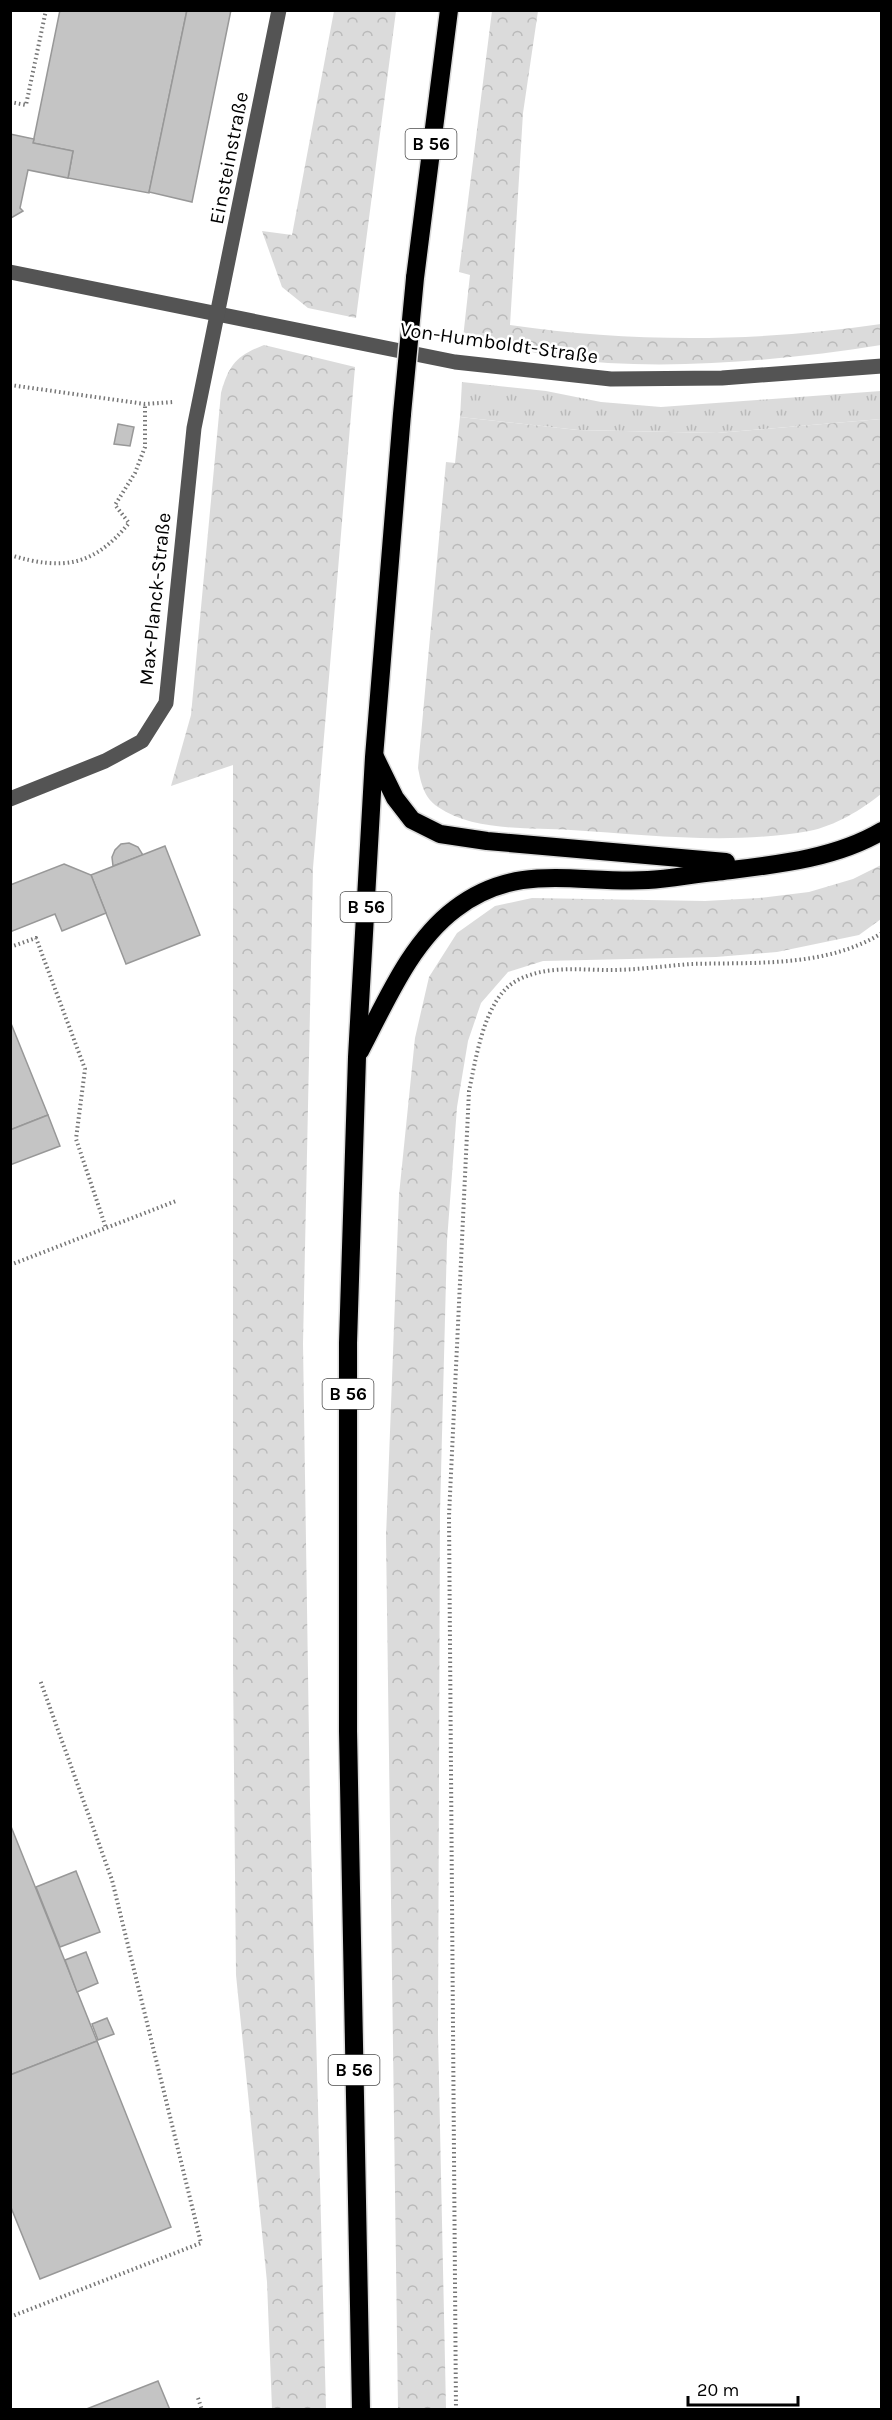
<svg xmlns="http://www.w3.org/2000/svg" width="892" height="2420" font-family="Karla,sans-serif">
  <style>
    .grass { fill: url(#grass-tufts) }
    .forest { fill: url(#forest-crowns) }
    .building { fill: #c4c4c4; stroke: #989898; stroke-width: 1.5 }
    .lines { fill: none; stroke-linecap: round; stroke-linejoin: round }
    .highway-casing { stroke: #dbdbdb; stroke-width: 21 }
    .path { stroke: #767676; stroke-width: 4; stroke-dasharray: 1.5 3; stroke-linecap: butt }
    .minor { stroke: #545454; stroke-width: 15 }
    .highway { stroke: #000; stroke-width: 18 }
    .highway-bridge-casing { stroke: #dbdbdb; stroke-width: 21; stroke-linecap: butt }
    .highway-bridge { stroke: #000; stroke-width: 18 }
    .labels { text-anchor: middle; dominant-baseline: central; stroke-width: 5; stroke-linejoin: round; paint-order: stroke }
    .shield { fill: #fff; stroke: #4c4c4c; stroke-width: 1.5 }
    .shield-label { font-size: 18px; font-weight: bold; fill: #000 }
    .street-label { font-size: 20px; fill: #000; stroke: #fff }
  </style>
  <defs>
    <pattern id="grass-tufts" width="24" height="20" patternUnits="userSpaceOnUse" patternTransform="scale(1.5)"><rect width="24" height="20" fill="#dbdbdb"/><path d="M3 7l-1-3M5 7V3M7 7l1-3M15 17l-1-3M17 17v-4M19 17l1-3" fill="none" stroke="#bababa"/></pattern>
    <pattern id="forest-crowns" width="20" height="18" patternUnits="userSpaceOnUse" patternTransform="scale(1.5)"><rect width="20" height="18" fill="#dbdbdb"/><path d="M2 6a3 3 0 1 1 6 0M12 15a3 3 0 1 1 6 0" fill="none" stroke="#bababa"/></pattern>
  </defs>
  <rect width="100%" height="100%" fill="#fff"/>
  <polygon class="grass" points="462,382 546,391 601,402 661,407 881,391 881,419 717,433 578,430 460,417"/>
  <g class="forest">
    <polygon points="334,11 396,11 356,318 308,308 282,287 262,231 292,235"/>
    <path d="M492,11H538L523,113L510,325C632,343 759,342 881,324V345C793,359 697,368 608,363C560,360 510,347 463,338L470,275L459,272Z"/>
    <path d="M264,345L355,367L313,868L303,1344L310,1805L326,2410L272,2409L267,2282L236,1975L233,1667V765L171,786L191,715L221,393C229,365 236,356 264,345Z"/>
    <path d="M460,417L578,430L717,433L881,419V794C861,810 835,826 809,831C730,845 650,835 571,830C529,827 474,832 438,807C424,798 421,783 418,768L446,462L455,463Z"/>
    <polygon points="881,865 881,919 859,935 777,952 716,957 543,961 508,972 481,1003 468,1041 457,1107 447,1241 440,1512 438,2034 446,2409 398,2409 386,1537 399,1195 415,1038 429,977 457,933 495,906 532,898 705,901 759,898 809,892 853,879"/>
  </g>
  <g class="building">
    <polygon points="60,10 187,10 149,193 68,178 73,151 33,143"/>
    <polygon points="187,10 231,10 192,202 149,192"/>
    <polygon points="10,134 34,139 33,143 73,151 68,178 28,170 20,208 23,211 11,218"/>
    <polygon points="118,424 134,427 130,446 114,444"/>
    <polygon points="129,843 138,847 143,855 113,866 112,857 115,850 121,844"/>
    <polygon points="165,846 200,935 126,964 91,875"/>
    <polygon points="64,864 91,875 106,913 62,931 55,914 10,932 10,885"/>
    <polygon points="10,1021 48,1115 10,1130"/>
    <polygon points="48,1115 60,1146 10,1165 10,1130"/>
    <polygon points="10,1824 97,2041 10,2075"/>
    <polygon points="76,1871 100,1932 60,1947 36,1887"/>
    <polygon points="86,1952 98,1983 77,1992 65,1960"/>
    <polygon points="107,2018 114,2034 98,2040 92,2024"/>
    <polygon points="97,2041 171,2227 40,2279 10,2205 10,2075"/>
    <polygon points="158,2381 170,2410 84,2410"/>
  </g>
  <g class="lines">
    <g class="highway-casing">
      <g id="highway">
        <polyline points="415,278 449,10"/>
        <polyline points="375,757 395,798 412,820 440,834 487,841 726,862"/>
        <path d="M360,1051C386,1002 410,943 455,909C518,861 576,884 648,880C670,879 693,874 715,872C771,865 833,860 882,831"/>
        <polyline points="361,2410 348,1731 348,1343 357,1057 374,757 402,414"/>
      </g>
    </g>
    <g class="path">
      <polyline points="10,102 26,105 46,10"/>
      <polyline points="10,385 145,404 173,402"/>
      <path d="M10,555C63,571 94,566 129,523L115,505L135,473L145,447V404"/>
      <polyline points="10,947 36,938 85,1069 76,1139 106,1228"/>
      <polyline points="10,1265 176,1201"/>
      <polyline points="10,2317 201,2243 112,1880 40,1680"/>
      <polyline points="198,2398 202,2410"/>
      <path d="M456,2410L449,1516L469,1091C476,1059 484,999 516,981C545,965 579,970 610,970C637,970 664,966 691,964C755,962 825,968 882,933"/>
    </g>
    <g class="minor">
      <polyline points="10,272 455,362 611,379 722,378 882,366"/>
      <polyline points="10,799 105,761 142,741 166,703 194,428 279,10"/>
    </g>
    <use href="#highway" class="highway"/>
    <g class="highway-bridge-casing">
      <polyline id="highway-bridge" points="402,414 415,278"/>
    </g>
    <use href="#highway-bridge" class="highway-bridge"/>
  </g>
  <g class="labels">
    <g class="shield">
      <rect x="405.5" y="129" width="51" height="30" rx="4.5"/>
      <rect x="340.5" y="892" width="51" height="30" rx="4.5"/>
      <rect x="322.5" y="1379" width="51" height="30" rx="4.5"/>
      <rect x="328.5" y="2055" width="51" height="30" rx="4.5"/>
    </g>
    <g class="shield-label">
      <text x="431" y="144">B 56</text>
      <text x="366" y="907">B 56</text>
      <text x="348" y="1394">B 56</text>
      <text x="354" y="2070">B 56</text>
    </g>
    <g class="street-label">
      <text transform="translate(229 158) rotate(-79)">Einsteinstraße</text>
      <text transform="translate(499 343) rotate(8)">Von-Humboldt-Straße</text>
      <text transform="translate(155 599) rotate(-84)">Max-Planck-Straße</text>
    </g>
  </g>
  <rect width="892" height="2420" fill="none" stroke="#000000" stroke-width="24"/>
  <path d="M688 2396v9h110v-9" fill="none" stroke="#000000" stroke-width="3"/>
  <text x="697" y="2396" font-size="18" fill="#000000" stroke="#ffffff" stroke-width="4.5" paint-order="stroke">20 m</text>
</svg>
